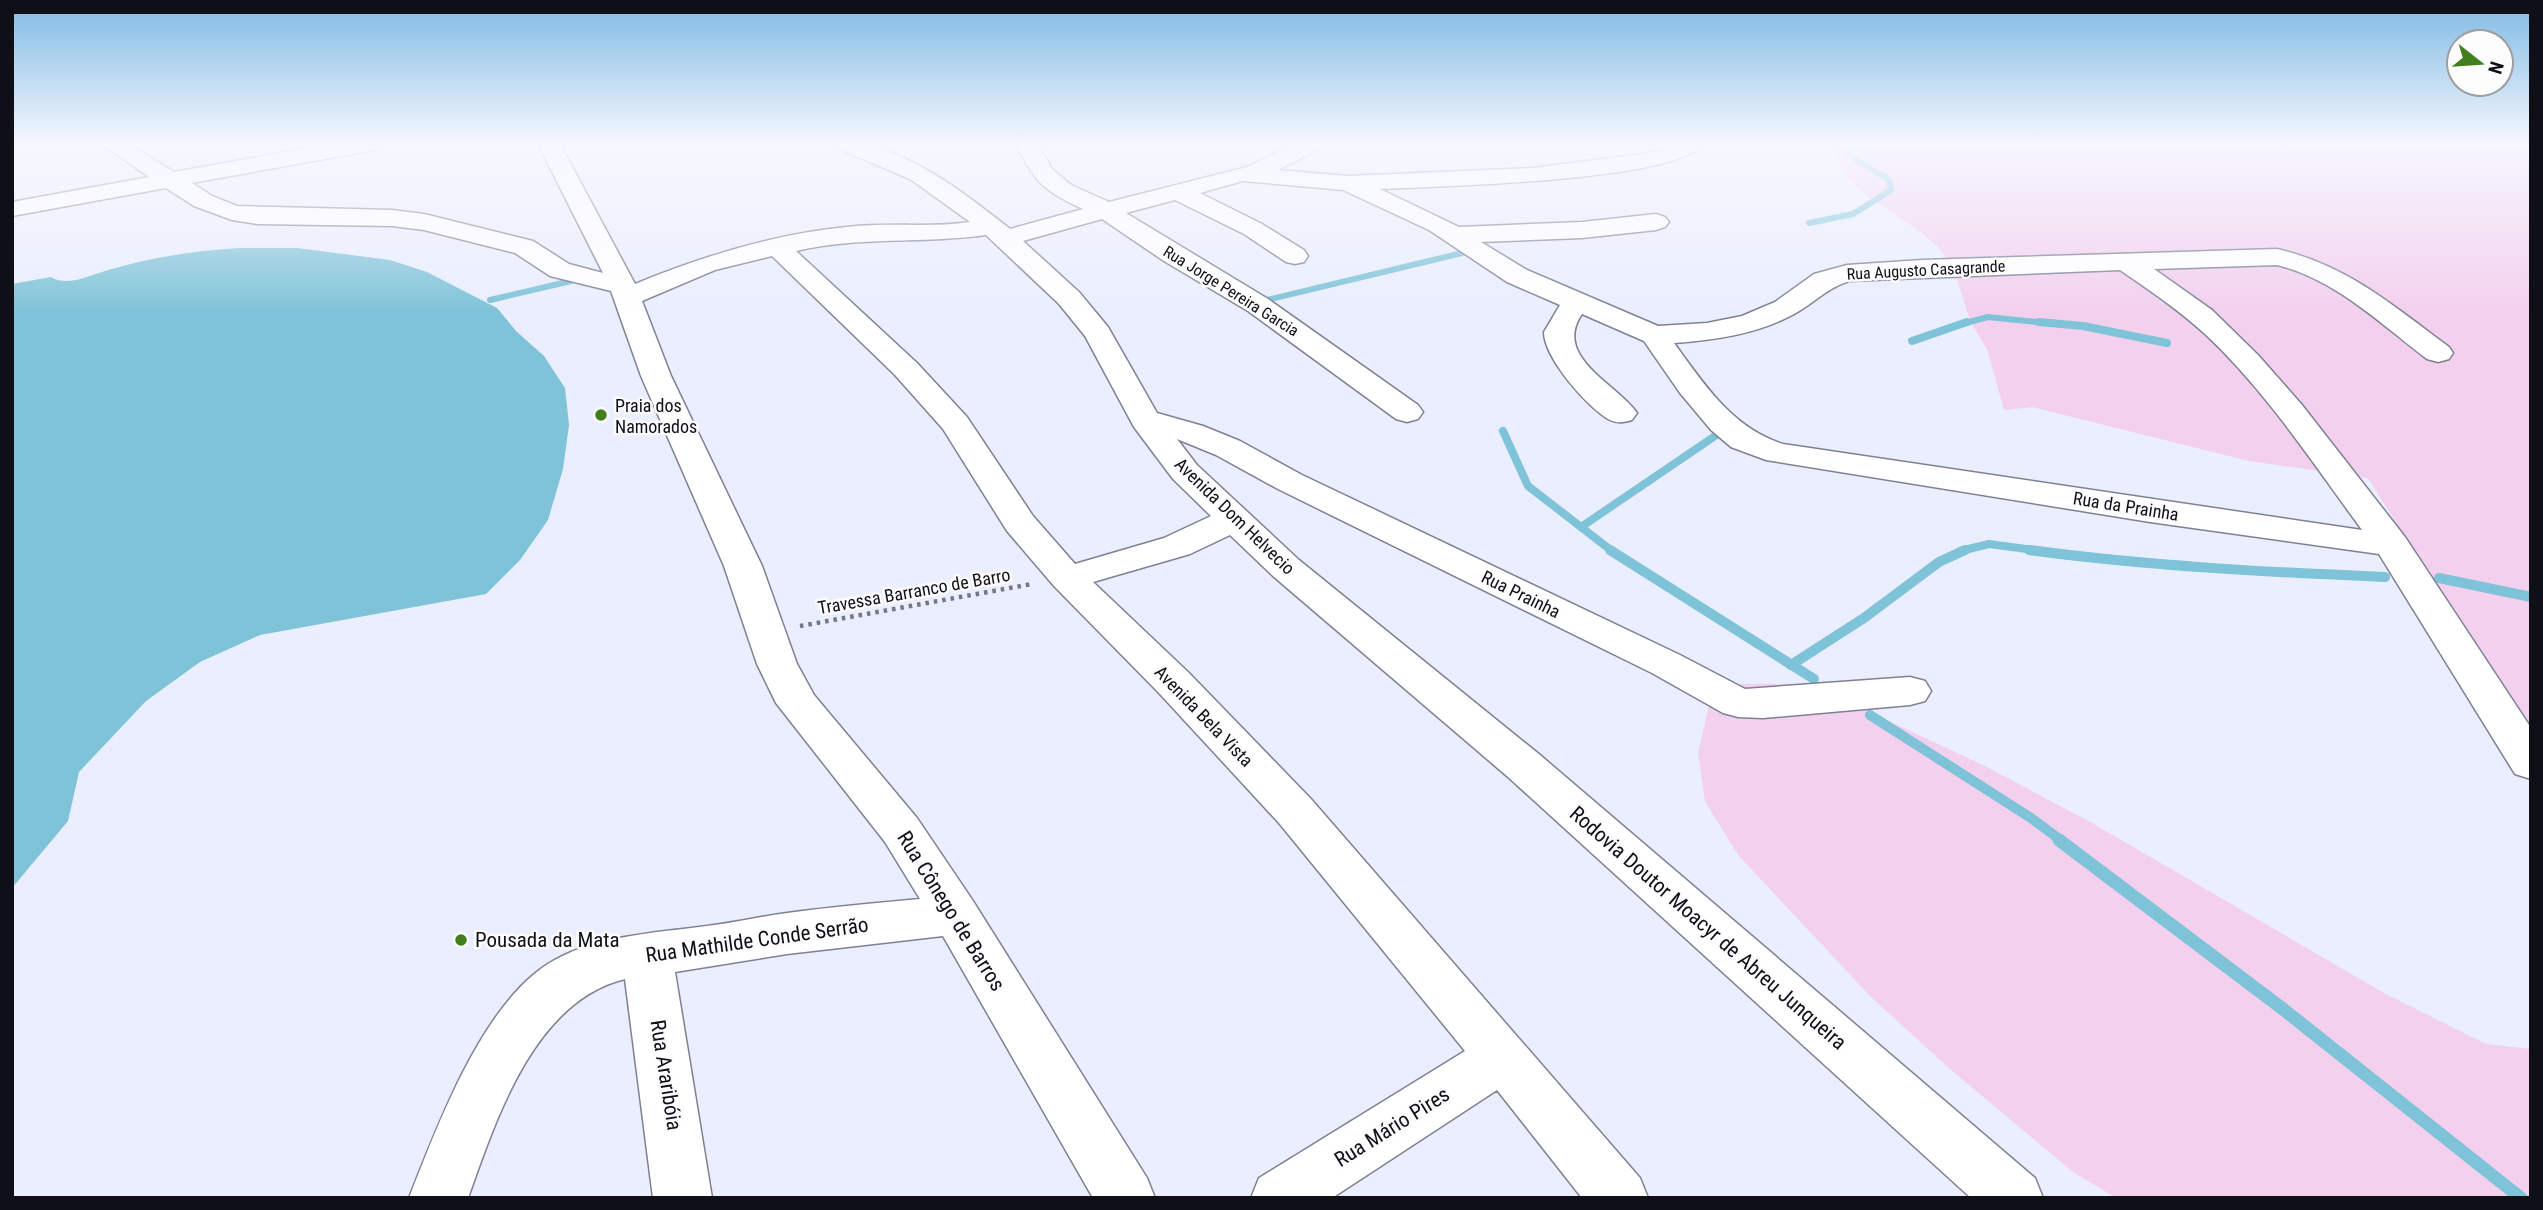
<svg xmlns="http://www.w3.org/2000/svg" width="2543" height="1210" font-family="'Roboto Condensed',sans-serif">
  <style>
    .green { fill: #f3d0ee }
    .water { fill: #7fc3d8 }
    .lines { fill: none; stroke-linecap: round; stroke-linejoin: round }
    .stream-far3 { stroke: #7fc3d8; stroke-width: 6 }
    .stream-far2 { stroke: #7fc3d8; stroke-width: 8 }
    .stream-far1 { stroke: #7fc3d8; stroke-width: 10 }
    .stream { stroke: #7fc3d8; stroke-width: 13 }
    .minor-casing { stroke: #7d8193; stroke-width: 3 }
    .path { stroke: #747782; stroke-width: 4.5; stroke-dasharray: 3.5 5; stroke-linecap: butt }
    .minor { fill: #fff; fill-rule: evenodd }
    .poi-dot { fill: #417f1d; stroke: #fbfcfb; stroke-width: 2.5 }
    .labels { text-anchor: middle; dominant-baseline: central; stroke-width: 5; stroke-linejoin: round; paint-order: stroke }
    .far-street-label { font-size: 16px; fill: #0f1017; stroke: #fbfcfb }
    .poi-label { font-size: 18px; fill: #0f1017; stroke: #fbfcfb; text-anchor: start }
    .street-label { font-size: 18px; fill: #0f1017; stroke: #fbfcfb }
    .near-street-label { font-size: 21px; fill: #0f1017; stroke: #fbfcfb }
    .near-poi-label { font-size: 21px; fill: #0f1017; stroke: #fbfcfb; text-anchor: start }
  </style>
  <rect width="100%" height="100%" fill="#eaeefe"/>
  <g class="green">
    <polygon points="1851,144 2397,144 2405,147 2417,144 2531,144 2531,739 2368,478 2249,461 2032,407 2004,410 1987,349 1971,323 1953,268 1939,248 1921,232 1870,198 1846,176 1830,146"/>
    <polygon points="1714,684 1779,684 1846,701 1985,766 2092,823 2384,993 2486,1044 2531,1049 2531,1198 2116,1198 2073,1172 1950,1069 1870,996 1738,855 1705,801 1698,753"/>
  </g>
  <path class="water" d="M240,248H297L390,260L427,272L497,308L516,331L544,356L565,388L569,425L563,469L548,520L520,560L486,594L260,635L200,662L146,701L79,772L68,821L12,888V284L51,277C66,286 83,278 99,273C145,258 191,251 240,248Z"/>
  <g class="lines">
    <g class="stream-far3">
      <polyline points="1809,223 1853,214 1891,190 1889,180 1849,155 1847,144"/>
      <polyline points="490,300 571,281"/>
      <polyline points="1267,300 1462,253"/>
      <polyline points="1962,324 1988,317 2057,324"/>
    </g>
    <g class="stream-far2">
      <polyline points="2039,322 2083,326 2167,343"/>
      <polyline points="1912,341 1967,322"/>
      <polyline points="1503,431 1528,486 1612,551"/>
      <polyline points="1581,527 1718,434"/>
      <polyline points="1960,551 1989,544 2042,551"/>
    </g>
    <g class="stream-far1">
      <polyline points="1610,550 1814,679"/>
      <path d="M2029,550C2148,566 2266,572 2385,577"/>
      <polyline points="2439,578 2531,597"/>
      <polyline points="1791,665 1864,618 1939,562 1965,550"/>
      <polyline points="1870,715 2031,818 2062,841"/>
    </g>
    <polyline class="stream" points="2059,840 2283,1009 2521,1198"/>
    <g class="minor-casing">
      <path id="minor" d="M102,144H129L174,172L331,144H380L377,149L369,151L192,183L212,196L237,206L392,210L424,214L533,241L569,264L603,273L538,144H560L635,284C703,256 774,234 847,227C888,222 930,228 970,222L910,179L839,149L836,144C846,144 859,142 869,145C922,160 967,195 1010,229L1083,209C1044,191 1035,183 1016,144H1038L1052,169L1071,185L1109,202L1247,167L1294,144H1322L1319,149L1278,170L1348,176L1533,168L1649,153L1664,150L1676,144H1703C1677,182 1433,186 1380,189L1459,227L1582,222L1656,214L1665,217L1669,222L1665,227L1656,230L1582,238L1481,242L1527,270L1658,326L1707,323L1742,316L1775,302L1814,274L1847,265L1922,260L2277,249C2347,265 2392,305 2449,347L2453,353L2449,359L2438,362L2427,359C2381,324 2335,279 2277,265L2154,269L2212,310L2258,355L2302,405L2405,537L2531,728V779L2515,774L2379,554L2150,522L1766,460L1731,447L1711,430L1680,393L1644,341L1582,314C1552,357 1617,384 1637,413L1632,420C1625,422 1618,424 1610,420C1588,408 1544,358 1544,332L1560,305L1507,282L1429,230L1343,190L1243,181L1200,193L1262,224L1304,250L1308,256L1304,262L1295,264L1286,262L1244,234L1175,200L1126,213L1268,299L1418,405L1423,412L1418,419L1407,422L1396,419L1248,311L1164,261L1102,219L1023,241L1079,292L1108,327L1157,413L1203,426L1240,441L1302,475L1680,655L1745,689L1910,677L1925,681L1931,691L1925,701L1910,705L1763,718L1738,717L1723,713L1652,673L1278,489L1216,455L1177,439L1197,465L1299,560L1540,755L2035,1178L2043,1198H1971L1508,777L1273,576L1230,535L1190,554L1093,582L1189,673L1311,799L1640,1178L1648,1198H1582L1497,1090L1332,1198H1251L1259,1178L1465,1051L1279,823L1159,693L1054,586L1007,531L943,429L895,375L772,256L715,270L642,301L671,376L762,566L797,664L814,695L917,818L973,901L1147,1178L1155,1198H1093L943,936L787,954L675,972L712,1198H653L625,979C534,1001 496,1119 468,1198H409C436,1129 475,1025 532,976C580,934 654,934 714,925C739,922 763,916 787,913C831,907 876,903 920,899L885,842L776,703L757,664L724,566L641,376L611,291L550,276L515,253L424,230L392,226L257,224L232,220L194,206L166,188L12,216V202L149,177ZM986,235L1059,304L1085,336L1134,427L1173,479L1211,516L1164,538L1075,564L1033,516L967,417L917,363L796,251C859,236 923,244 986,235ZM2120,270C2149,290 2179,310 2205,334C2266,391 2313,463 2362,530L1783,444C1732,428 1704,384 1674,343C1715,340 1758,334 1794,314C1814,303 1827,288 1849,281Z"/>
    </g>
    <polyline class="path" points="800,626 1032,584"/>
    <use href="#minor" class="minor"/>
  </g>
  <linearGradient id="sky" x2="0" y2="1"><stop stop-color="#7ebae2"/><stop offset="0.46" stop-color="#f6f7ff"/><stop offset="1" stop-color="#f6f7ff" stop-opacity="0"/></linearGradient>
  <rect width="2543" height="313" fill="url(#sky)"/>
  <g class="poi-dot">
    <circle cx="601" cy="415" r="7"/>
    <circle cx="461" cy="940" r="7"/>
  </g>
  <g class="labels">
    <g class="far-street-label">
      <text transform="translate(1926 270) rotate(-3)">Rua Augusto Casagrande</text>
      <text transform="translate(1231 291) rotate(32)">Rua Jorge Pereira Garcia</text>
    </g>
    <g class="poi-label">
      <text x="615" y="405">Praia dos<tspan x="615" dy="21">Namorados</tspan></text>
    </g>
    <g class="street-label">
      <text transform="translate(2126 506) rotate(9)">Rua da Prainha</text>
      <text transform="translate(1235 516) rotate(44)">Avenida Dom Helvecio</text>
      <text transform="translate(914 591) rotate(-10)">Travessa Barranco de Barro</text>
      <text transform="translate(1521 594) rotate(26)">Rua Prainha</text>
      <text transform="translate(1204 716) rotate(46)">Avenida Bela Vista</text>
    </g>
    <g class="near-street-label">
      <text transform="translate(951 911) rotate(58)">Rua Cônego de Barros</text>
      <text transform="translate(1708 928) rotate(41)">Rodovia Doutor Moacyr de Abreu Junqueira</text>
      <text transform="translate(757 940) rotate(-8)">Rua Mathilde Conde Serrão</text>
      <text transform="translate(666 1075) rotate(81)">Rua Araribóia</text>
      <text transform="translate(1392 1127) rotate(-32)">Rua Mário Pires</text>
    </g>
    <g class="near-poi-label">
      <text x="475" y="940">Pousada da Mata</text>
    </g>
  </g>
  <rect width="2543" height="1210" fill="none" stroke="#0f1017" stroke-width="28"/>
  <g transform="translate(2480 63) rotate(107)"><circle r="33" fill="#fbfcfb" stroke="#9d9ea0" stroke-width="2"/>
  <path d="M0-5L12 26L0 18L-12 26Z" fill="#417f1d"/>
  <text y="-10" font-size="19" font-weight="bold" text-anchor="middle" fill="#0f1017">N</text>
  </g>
</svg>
